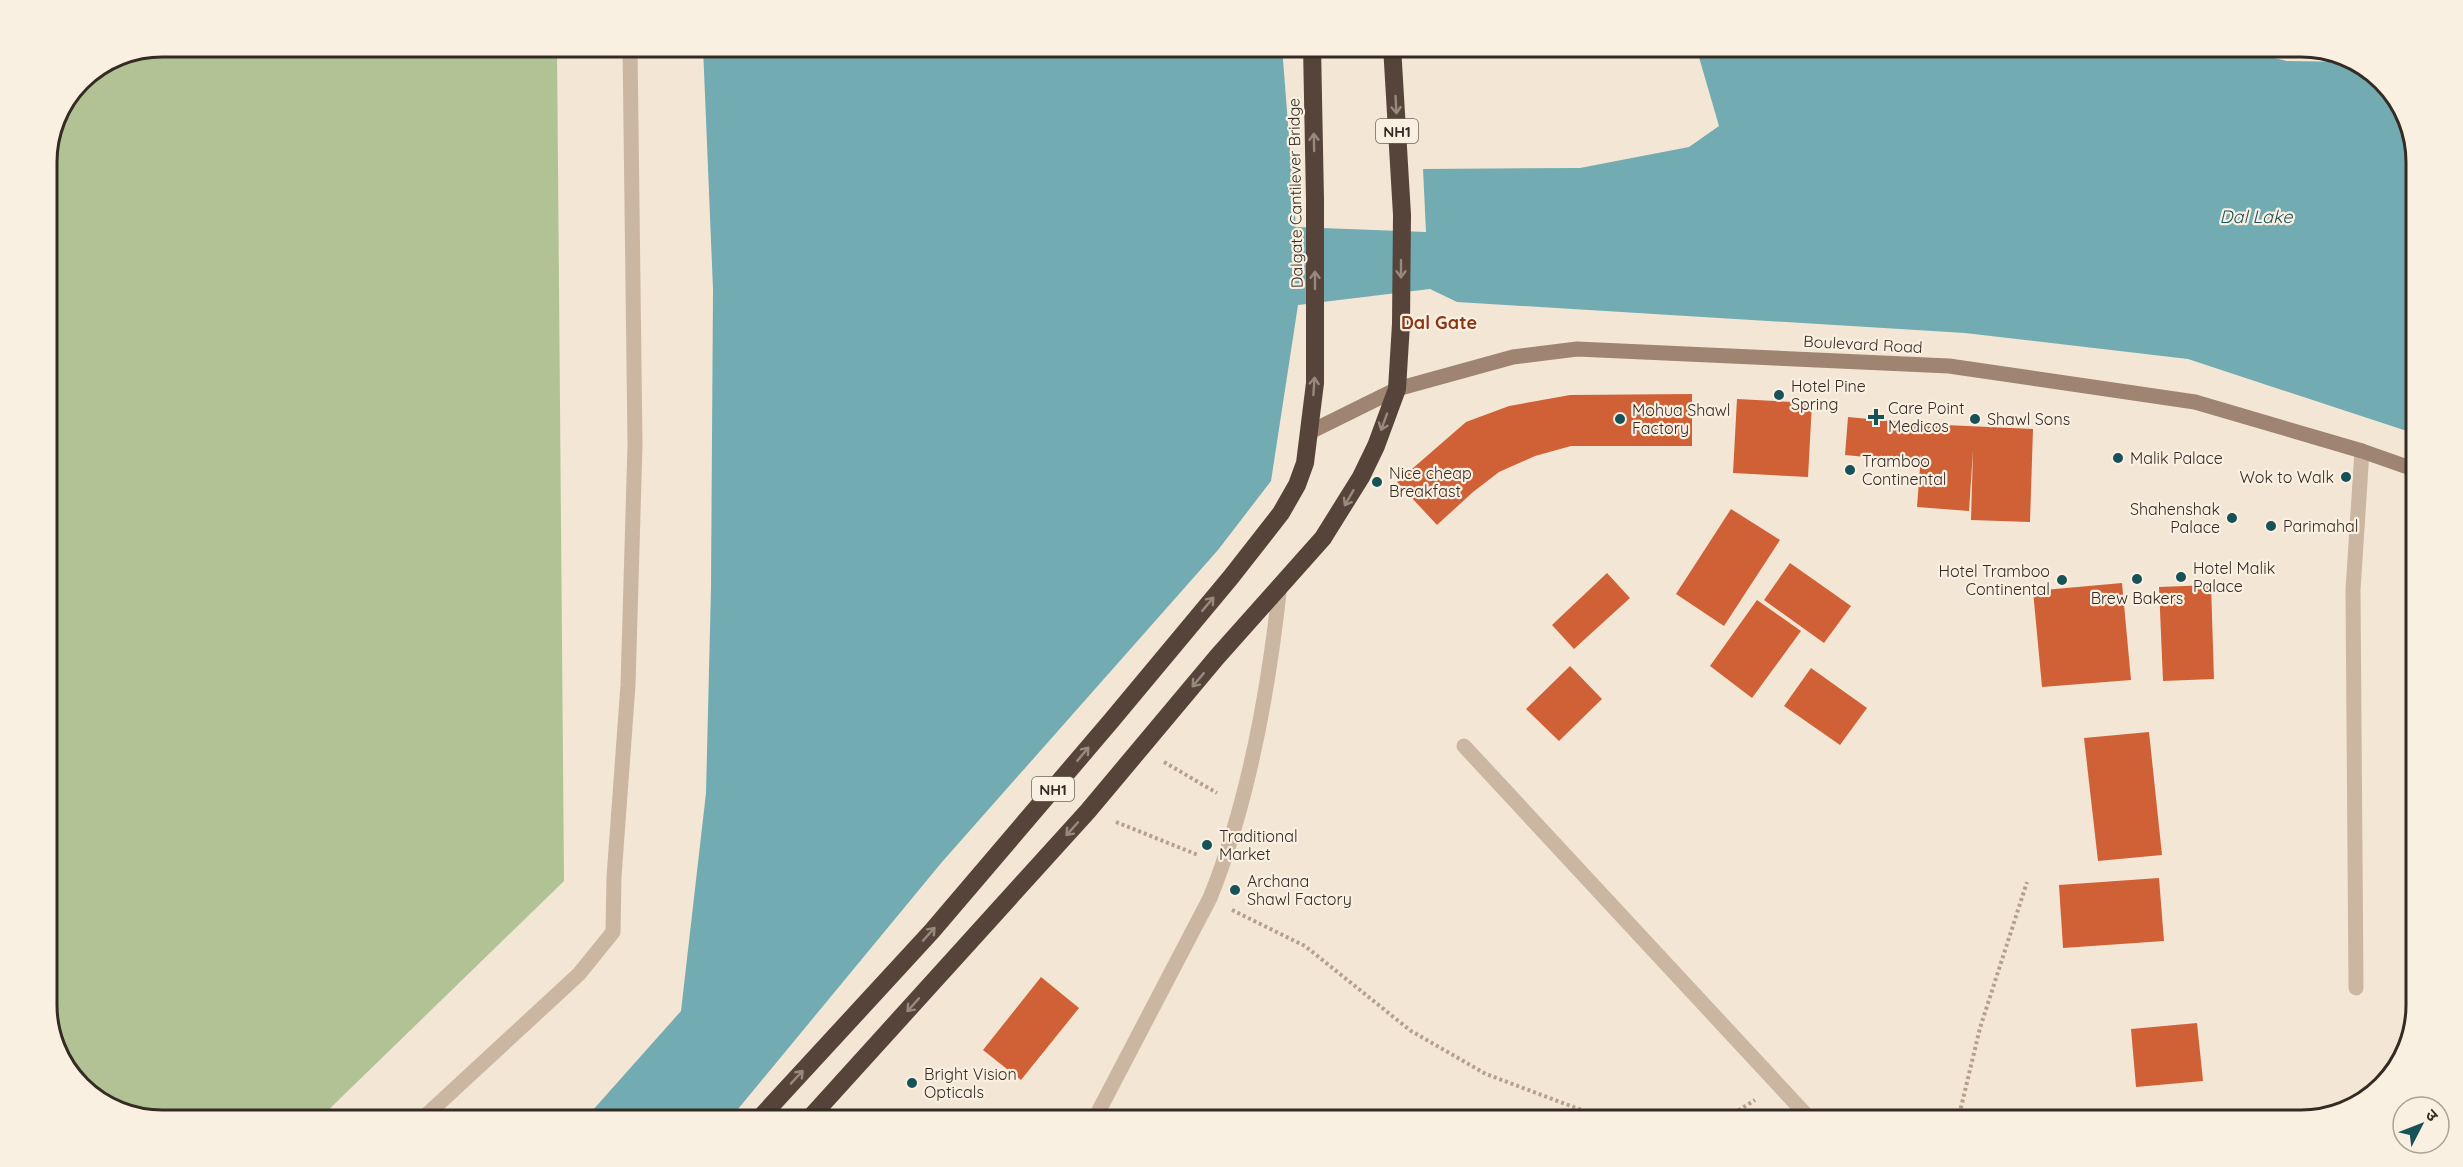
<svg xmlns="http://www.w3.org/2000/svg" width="2463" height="1167" font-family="Quicksand,'Noto Sans Devanagari',sans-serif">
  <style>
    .green { fill: #b1c295 }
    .water { fill: #72acb2 }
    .building { fill: #d06136 }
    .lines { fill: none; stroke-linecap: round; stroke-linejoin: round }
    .path { stroke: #b7a08b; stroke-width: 4; stroke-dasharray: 3 3; stroke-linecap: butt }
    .lane { stroke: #cbb6a1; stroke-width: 15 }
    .street { stroke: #cbb6a1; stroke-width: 15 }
    .secondary { stroke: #9f8472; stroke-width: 15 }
    .highway { stroke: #56443a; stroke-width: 18 }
    .oneway { stroke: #98897d }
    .poi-dot { fill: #175259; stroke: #faf0e2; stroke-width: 2 }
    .labels { text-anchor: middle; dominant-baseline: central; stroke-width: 4.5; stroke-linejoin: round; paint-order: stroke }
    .shield { fill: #faf0e2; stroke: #70655d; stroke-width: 1.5 }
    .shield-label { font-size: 15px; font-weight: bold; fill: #352a24 }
    .street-label { font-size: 16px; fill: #352a24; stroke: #faf0e2 }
    .poi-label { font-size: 16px; fill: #352a24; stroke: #faf0e2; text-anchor: start }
    .water-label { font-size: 18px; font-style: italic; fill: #175259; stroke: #faf0e2 }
    .neighbourhood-label { font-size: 18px; font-weight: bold; fill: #8a3717; stroke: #faf0e2 }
    .rim { fill: none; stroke: #352a24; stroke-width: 3 }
  </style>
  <rect width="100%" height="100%" fill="#f3e6d5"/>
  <polygon class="green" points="162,47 557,47 564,881 318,1120 162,1120 118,1112 66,1069 47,1013 47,155 81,80 118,55"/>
  <polygon class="water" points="703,47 1282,47 1296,227 1426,232 1423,169 1580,168 1689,147 1719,126 1696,47 2227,47 2287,61 2354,62 2397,98 2416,155 2416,434 2188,359 1965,333 1457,302 1430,289 1298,305 1271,481 1218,550 942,862 729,1120 584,1120 681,1011 706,793 711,588 713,289"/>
  <g class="building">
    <polygon points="1692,394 1692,446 1571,446 1535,456 1499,472 1473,492 1437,525 1397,482 1466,422 1509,406 1570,395"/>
    <polygon points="1737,399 1812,403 1808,477 1733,473"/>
    <polygon points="1848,417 1923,424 2033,429 2030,522 1971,520 1973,450 1969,511 1917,507 1921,454 1919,462 1845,455"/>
    <polygon points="1731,509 1780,540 1724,626 1676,594"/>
    <polygon points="1790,563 1851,606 1824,643 1764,600"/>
    <polygon points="1607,573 1630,598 1574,649 1552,625"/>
    <polygon points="2122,583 2131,680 2042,687 2033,591"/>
    <polygon points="2211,585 2214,679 2163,681 2159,587"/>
    <polygon points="1757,600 1801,631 1752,698 1710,666"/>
    <polygon points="1570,666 1602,699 1559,741 1526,709"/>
    <polygon points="1811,668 1867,708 1840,745 1784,706"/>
    <polygon points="2149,732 2162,855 2098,861 2084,738"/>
    <polygon points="2159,878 2164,941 2063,948 2059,885"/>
    <polygon points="1041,977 1079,1008 1021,1080 983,1050"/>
    <polygon points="2197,1023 2203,1081 2136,1087 2131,1029"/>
  </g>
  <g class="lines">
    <g class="path">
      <polyline points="1164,762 1217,793"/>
      <polyline points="1116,822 1198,855"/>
      <polyline points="1232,910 1305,946 1411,1031 1486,1074 1608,1120"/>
      <polyline points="1723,1120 1755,1100"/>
      <polyline points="1958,1120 1980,1028 2027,882"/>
    </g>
    <g class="lane">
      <polyline points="2356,988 2353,590 2362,451"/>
      <polyline points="421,1120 579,974 613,932 614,877 628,685 635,445 630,46"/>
    </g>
    <g class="street">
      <polyline points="1464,746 1811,1120"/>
      <path d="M1094,1120L1210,898C1249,801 1269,688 1280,584"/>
    </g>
    <polyline class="secondary" points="1310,432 1397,389 1513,357 1577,349 1949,366 2195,402 2362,451 2416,470"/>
    <g class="highway">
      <polyline points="758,1120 932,931 1111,721 1231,577 1281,513 1297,485 1305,463 1315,383 1315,200 1312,46"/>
      <polyline points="808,1120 1088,811 1217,657 1323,538 1361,477 1376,446 1397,389 1401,324 1402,215 1392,46"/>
    </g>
  </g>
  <defs><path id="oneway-shaft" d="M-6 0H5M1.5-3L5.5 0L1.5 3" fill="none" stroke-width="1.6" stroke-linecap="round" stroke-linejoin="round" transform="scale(1.5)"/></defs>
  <g class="oneway">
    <use href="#oneway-shaft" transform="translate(1396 105) rotate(87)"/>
    <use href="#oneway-shaft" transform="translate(1314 142) rotate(-91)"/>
    <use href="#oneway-shaft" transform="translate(1401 269) rotate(90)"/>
    <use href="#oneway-shaft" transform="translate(1315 280) rotate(-90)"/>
    <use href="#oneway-shaft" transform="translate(1314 386) rotate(-86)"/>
    <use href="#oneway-shaft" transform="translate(1384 422) rotate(110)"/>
    <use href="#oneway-shaft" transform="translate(1349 498) rotate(120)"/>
    <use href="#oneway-shaft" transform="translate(1208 604) rotate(-50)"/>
    <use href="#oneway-shaft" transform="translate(1198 680) rotate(130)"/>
    <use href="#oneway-shaft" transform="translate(1083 754) rotate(-50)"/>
    <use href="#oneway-shaft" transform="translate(1072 829) rotate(132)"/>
    <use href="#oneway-shaft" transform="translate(929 934) rotate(-48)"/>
    <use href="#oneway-shaft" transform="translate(913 1005) rotate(132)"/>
    <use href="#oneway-shaft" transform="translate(797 1077) rotate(-47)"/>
  </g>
  <g class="poi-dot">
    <circle cx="1779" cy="395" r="6"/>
    <path d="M1873 408h6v6h6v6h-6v6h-6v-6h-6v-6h6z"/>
    <circle cx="1620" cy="419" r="6"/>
    <circle cx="1975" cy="419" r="6"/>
    <circle cx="2118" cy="458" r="6"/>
    <circle cx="1850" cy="470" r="6"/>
    <circle cx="2346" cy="477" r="6"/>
    <circle cx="1377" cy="482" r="6"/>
    <circle cx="2232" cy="518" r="6"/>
    <circle cx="2271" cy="526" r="6"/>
    <circle cx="2181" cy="577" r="6"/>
    <circle cx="2137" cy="579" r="6"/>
    <circle cx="2062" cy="580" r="6"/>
    <circle cx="1207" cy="845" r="6"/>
    <circle cx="1235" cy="890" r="6"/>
    <circle cx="912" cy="1083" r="6"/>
  </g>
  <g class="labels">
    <g class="shield">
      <rect x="1376" y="119" width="42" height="24" rx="4.5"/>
      <rect x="1032" y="777" width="42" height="24" rx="4.5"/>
    </g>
    <g class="shield-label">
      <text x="1397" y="131">NH1</text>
      <text x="1053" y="789">NH1</text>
    </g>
    <g class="street-label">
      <text transform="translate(1295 193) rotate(-91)">Dalgate Cantilever Bridge</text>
      <text transform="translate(1863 344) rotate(3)">Boulevard Road</text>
    </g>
    <g class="poi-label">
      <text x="1791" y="386">Hotel Pine<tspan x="1791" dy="18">Spring</tspan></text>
      <text x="1888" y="408">Care Point<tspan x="1888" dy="18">Medicos</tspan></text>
      <text x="1632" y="410">Mohua Shawl<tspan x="1632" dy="18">Factory</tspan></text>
      <text x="1987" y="419">Shawl Sons</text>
      <text x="2130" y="458">Malik Palace</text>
      <text x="1862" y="461">Tramboo<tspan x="1862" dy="18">Continental</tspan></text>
      <text x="1389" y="473">Nice cheap<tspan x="1389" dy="18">Breakfast</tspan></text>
      <text x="2334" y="477" text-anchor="end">Wok to Walk</text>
      <text x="2220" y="509" text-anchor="end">Shahenshak<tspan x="2220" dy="18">Palace</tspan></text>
      <text x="2283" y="526">Parimahal</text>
      <text x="2193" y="568">Hotel Malik<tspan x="2193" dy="18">Palace</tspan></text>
      <text x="2050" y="571" text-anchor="end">Hotel Tramboo<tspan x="2050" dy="18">Continental</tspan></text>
      <text x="2137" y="598" text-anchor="middle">Brew Bakers</text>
      <text x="1219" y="836">Traditional<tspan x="1219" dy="18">Market</tspan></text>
      <text x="1247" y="881">Archana<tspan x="1247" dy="18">Shawl Factory</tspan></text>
      <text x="924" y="1074">Bright Vision<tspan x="924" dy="18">Opticals</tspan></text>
    </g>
    <g class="water-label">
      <text x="2256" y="216">Dal Lake</text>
    </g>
    <g class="neighbourhood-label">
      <text x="1439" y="322">Dal Gate</text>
    </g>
  </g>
  <path d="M0 0H2463V1167H0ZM162 57H2301A105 105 0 0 1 2406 162V1005A105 105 0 0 1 2301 1110H162A105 105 0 0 1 57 1005V162A105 105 0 0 1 162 57Z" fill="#faf0e2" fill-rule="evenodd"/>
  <path class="rim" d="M162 57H2301A105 105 0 0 1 2406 162V1005A105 105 0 0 1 2301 1110H162A105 105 0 0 1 57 1005V162A105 105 0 0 1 162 57Z"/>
  <g transform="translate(2421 1125) rotate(48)"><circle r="28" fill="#faf0e2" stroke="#aba196" stroke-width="1.5"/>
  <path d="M0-4.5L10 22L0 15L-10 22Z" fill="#175259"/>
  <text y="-9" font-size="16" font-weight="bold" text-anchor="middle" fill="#352a24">उ</text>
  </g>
</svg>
